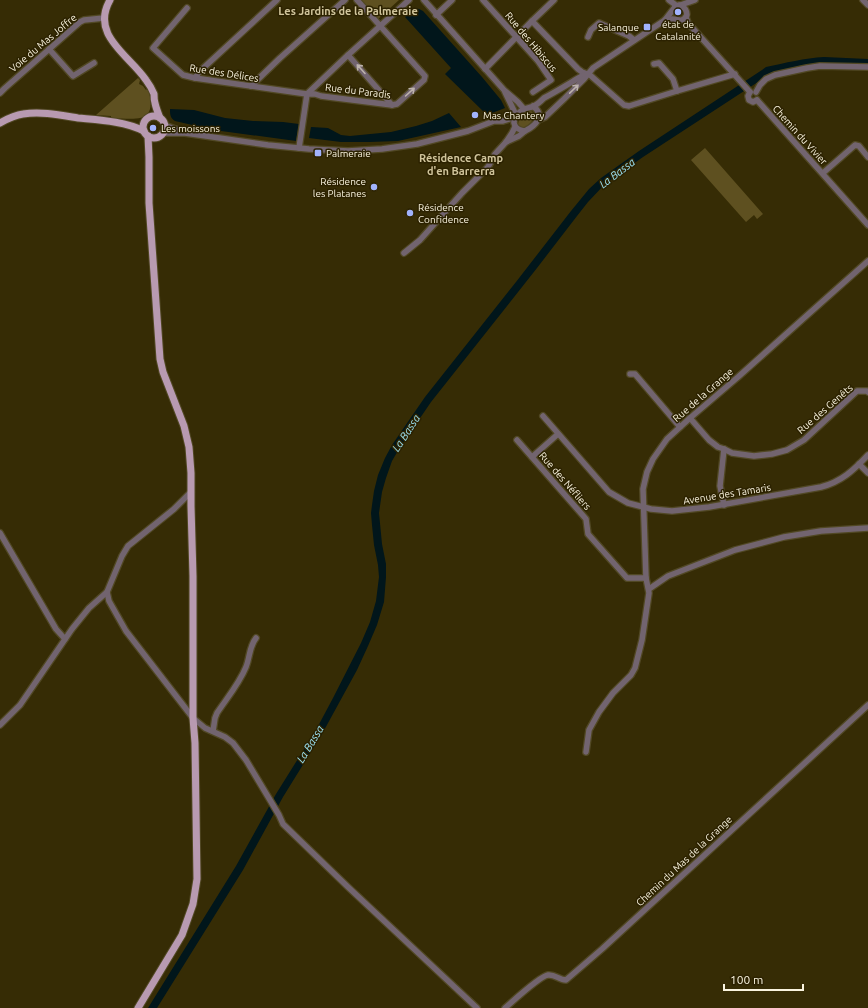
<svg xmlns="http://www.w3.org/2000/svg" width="868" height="1008" font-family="Ubuntu,sans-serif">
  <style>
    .green { fill: #5e5020 }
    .water { fill: #01161b }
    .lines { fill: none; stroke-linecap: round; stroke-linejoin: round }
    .minor-casing { stroke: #514824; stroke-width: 8 }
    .major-casing { stroke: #514824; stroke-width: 9 }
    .minor { stroke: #72646f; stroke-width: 5.5 }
    .major { stroke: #b89ab1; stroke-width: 7 }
    .oneway { stroke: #bdb3ad }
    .poi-dot { fill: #a1b3fd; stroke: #2c2200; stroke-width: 1.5 }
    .labels { text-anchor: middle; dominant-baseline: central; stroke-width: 3; stroke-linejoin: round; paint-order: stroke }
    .poi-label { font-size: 10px; fill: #faf4df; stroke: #2c2200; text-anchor: start }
    .street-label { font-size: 10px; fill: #faf4df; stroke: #2c2200 }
    .neighbourhood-label { font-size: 11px; font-weight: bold; fill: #d0c49b; stroke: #2c2200 }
    .water-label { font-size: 11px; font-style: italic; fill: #9ce2f2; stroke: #2c2200 }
  </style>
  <rect width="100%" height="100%" fill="#362c05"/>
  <g class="green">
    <polygon points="361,0 399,0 378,19"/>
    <path d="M138,78L140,80L139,84L143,86L146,90L148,88C158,124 138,119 111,118V116L96,115Z"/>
    <path d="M531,111L533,112L535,115C534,121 528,125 524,128L520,127L518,124C519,118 524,112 531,111Z"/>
    <polygon points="705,148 763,214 757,219 754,215 746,222 691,160"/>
  </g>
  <g class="water">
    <polygon points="414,8 419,9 423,11 482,77 501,100 505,108 487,115 445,74 451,68 405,17"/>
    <path d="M824,57L868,59V65H808L770,74L643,157L605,184L588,202L577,216L537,268L431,402L399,449L392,461L386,478L382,492L379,513L382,544L386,564V577L384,602L377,625L368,646L357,670L322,734L283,797L243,870L157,1008H148L236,866L276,794L316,730L333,698L361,643L370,622L376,601L379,577L378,565L374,545L372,525L371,513L372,505L374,491L378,475L385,458L392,445L425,397L516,282L571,211L589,189L601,178L639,151L762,70L766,67C785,63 805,58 824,57Z"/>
    <path d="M170,109L194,110L225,118L253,121L283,122L299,124L296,141L214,130L175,121C170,118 170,114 170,109Z"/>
    <polygon points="449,113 461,127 398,141 369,142 341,142 309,138 311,127 328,128 341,135 350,136 391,132 416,126 432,121"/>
  </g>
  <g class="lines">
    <g class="minor-casing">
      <g id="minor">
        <polyline points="424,0 504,90 518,102 524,109"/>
        <polyline points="483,0 538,61 551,80 533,92"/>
        <polyline points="554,0 532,21 578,69 582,72 590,75 624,105 629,106 677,91 735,74"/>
        <polyline points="669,0 677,6"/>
        <polyline points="863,0 868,5"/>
        <polyline points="187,8 153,48 183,75 195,78 307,94 315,94 321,96 392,105 397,104 424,80 425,76 357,0"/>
        <polyline points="436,15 452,0"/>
        <polyline points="686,17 688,23 750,92"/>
        <path d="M665,20C668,20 670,20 672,19C676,19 679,21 682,20C691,16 686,7 679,5"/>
        <polyline points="588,37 591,30 599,23 629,36 634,40"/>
        <polyline points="49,49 73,76 94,63"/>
        <polyline points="348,55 392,105"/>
        <polyline points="654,64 659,63 673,79 677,91"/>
        <polyline points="485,69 532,21"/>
        <polyline points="195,78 199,72 277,0"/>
        <polyline points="251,86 280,58 345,0"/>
        <polyline points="505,92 516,115"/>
        <polyline points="750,92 748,96 749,100 753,102 757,100"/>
        <polyline points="756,92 760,85 766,79 775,75 807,68 820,66 868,67"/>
        <polyline points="0,93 5,88 80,22 84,20 104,18"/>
        <polyline points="757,100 868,225"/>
        <path d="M533,106C546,116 535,126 525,131C515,130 510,122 518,114C523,107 528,109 534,106C538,104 541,101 544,98C557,91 570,83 582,76L587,74"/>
        <polyline points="538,120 545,117 564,99 584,79 593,68 665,20 675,7 695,0"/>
        <polyline points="164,125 181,131"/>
        <polyline points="163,133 185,133 268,145 309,149 348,151 382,149 417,144 468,131 494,121 503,121 515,117"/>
        <polyline points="506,142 519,136 525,131"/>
        <polyline points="299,148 307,94 348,55 409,0"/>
        <polyline points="823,173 855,145 859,146 868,157"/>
        <polyline points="404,253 420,240 462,193 488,167 495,154 506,142 512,133 515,127"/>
        <polyline points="630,374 635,374 680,427"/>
        <path d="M543,416L609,492L628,503L651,509L672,511L709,507L821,487C841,482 854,470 868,455"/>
        <polyline points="690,418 709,440 718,447 724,449 732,453 754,456 772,454 787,450 804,440 857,391 867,391 868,392"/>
        <polyline points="517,440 586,519 588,534 627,578 646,578"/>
        <polyline points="724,449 720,486 724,505"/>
        <polyline points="532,457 558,434"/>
        <polyline points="859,464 868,473"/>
        <polyline points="191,492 174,509 128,546 122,556 107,592 109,601 126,631 193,718 205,728 225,737 233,743 246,760 279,815 283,824 348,887 477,1008"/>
        <polyline points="0,533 56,629 65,639"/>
        <polyline points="649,589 668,576 735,550 784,537 821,531 868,528"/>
        <polyline points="0,725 20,705 72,629 89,608 107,592"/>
        <path d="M213,731L215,718L217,713C227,698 239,684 246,667C250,657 249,647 256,638"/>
        <polyline points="586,752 589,730 599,712 613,693 631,675 635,668 642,640 649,593 646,578 643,489 647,472 653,459 667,439 690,418 738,377 804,318 868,261"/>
        <path d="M505,1008C513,1001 540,976 548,975C555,974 559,980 566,980L602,949L868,705"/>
      </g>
    </g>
    <g class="major-casing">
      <g id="major">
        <path d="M110,0C90,35 129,55 146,80C149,84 152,89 154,94C154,97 154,100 155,103C156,108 158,113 160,118"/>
        <circle cx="154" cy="127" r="11"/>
        <path d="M0,123C7,119 15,115 23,114C41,111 60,115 78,118C99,120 124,121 144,131"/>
        <polyline points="138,1008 182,935 193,904 197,879 195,743 193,718 193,576 191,506 191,473 189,447 184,426 163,372 160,359 149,203 149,157 148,136"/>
      </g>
    </g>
    <use href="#minor" class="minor"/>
    <use href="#major" class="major"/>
  </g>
  <defs><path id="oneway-shaft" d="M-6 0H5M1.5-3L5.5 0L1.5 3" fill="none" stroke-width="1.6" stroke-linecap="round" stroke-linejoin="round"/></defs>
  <g class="oneway">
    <use href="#oneway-shaft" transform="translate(361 69) rotate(-132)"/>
    <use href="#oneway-shaft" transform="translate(574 89) rotate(-44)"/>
    <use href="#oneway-shaft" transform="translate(410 92) rotate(-42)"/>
  </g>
  <g class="poi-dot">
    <circle cx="678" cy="12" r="4"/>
    <rect x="643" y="23" width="8" height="8" rx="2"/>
    <circle cx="475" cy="115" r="4"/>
    <circle cx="153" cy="128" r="4"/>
    <rect x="314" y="149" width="8" height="8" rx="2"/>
    <circle cx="374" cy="187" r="4"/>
    <circle cx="410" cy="213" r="4"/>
  </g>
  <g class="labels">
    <g class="poi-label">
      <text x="678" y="24" text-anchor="middle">état de<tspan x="678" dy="12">Catalanité</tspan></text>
      <text x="639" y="27" text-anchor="end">Salanque</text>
      <text x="483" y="115">Mas Chantery</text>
      <text x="161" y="128">Les moissons</text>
      <text x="326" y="153">Palmeraie</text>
      <text x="366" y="181" text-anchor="end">Résidence<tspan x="366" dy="12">les Platanes</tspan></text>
      <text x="418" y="207">Résidence<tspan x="418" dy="12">Confidence</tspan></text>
    </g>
    <g class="street-label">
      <text transform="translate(531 42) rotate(50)">Rue des Hibiscus</text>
      <text transform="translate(43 43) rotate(-40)">Voie du Mas Joffre</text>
      <text transform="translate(224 73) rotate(9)">Rue des Délices</text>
      <text transform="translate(358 91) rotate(7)">Rue du Paradis</text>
      <text transform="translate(800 135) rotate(48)">Chemin du Vivier</text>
      <text transform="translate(703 395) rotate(-41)">Rue de la Grange</text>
      <text transform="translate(825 409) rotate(-41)">Rue des Genêts</text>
      <text transform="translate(565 481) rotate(49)">Rue des Néfliers</text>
      <text transform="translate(727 494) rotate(-9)">Avenue des Tamaris</text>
      <text transform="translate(684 861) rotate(-43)">Chemin du Mas de la Grange</text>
    </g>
    <g class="neighbourhood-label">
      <text x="348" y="11">Les Jardins de la Palmeraie</text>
      <text x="461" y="158">Résidence Camp<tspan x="461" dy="13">d'en Barrerra</tspan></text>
    </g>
    <g class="water-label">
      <text transform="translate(617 173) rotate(-37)">La Bassa</text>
      <text transform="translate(406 433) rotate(-57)">La Bassa</text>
      <text transform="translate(310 744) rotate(-59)">La Bassa</text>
    </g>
  </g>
  <path d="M724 984v6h79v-6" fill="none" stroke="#faf4df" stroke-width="2"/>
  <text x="730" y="984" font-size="12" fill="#faf4df" stroke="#2c2200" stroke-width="3" paint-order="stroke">100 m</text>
</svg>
